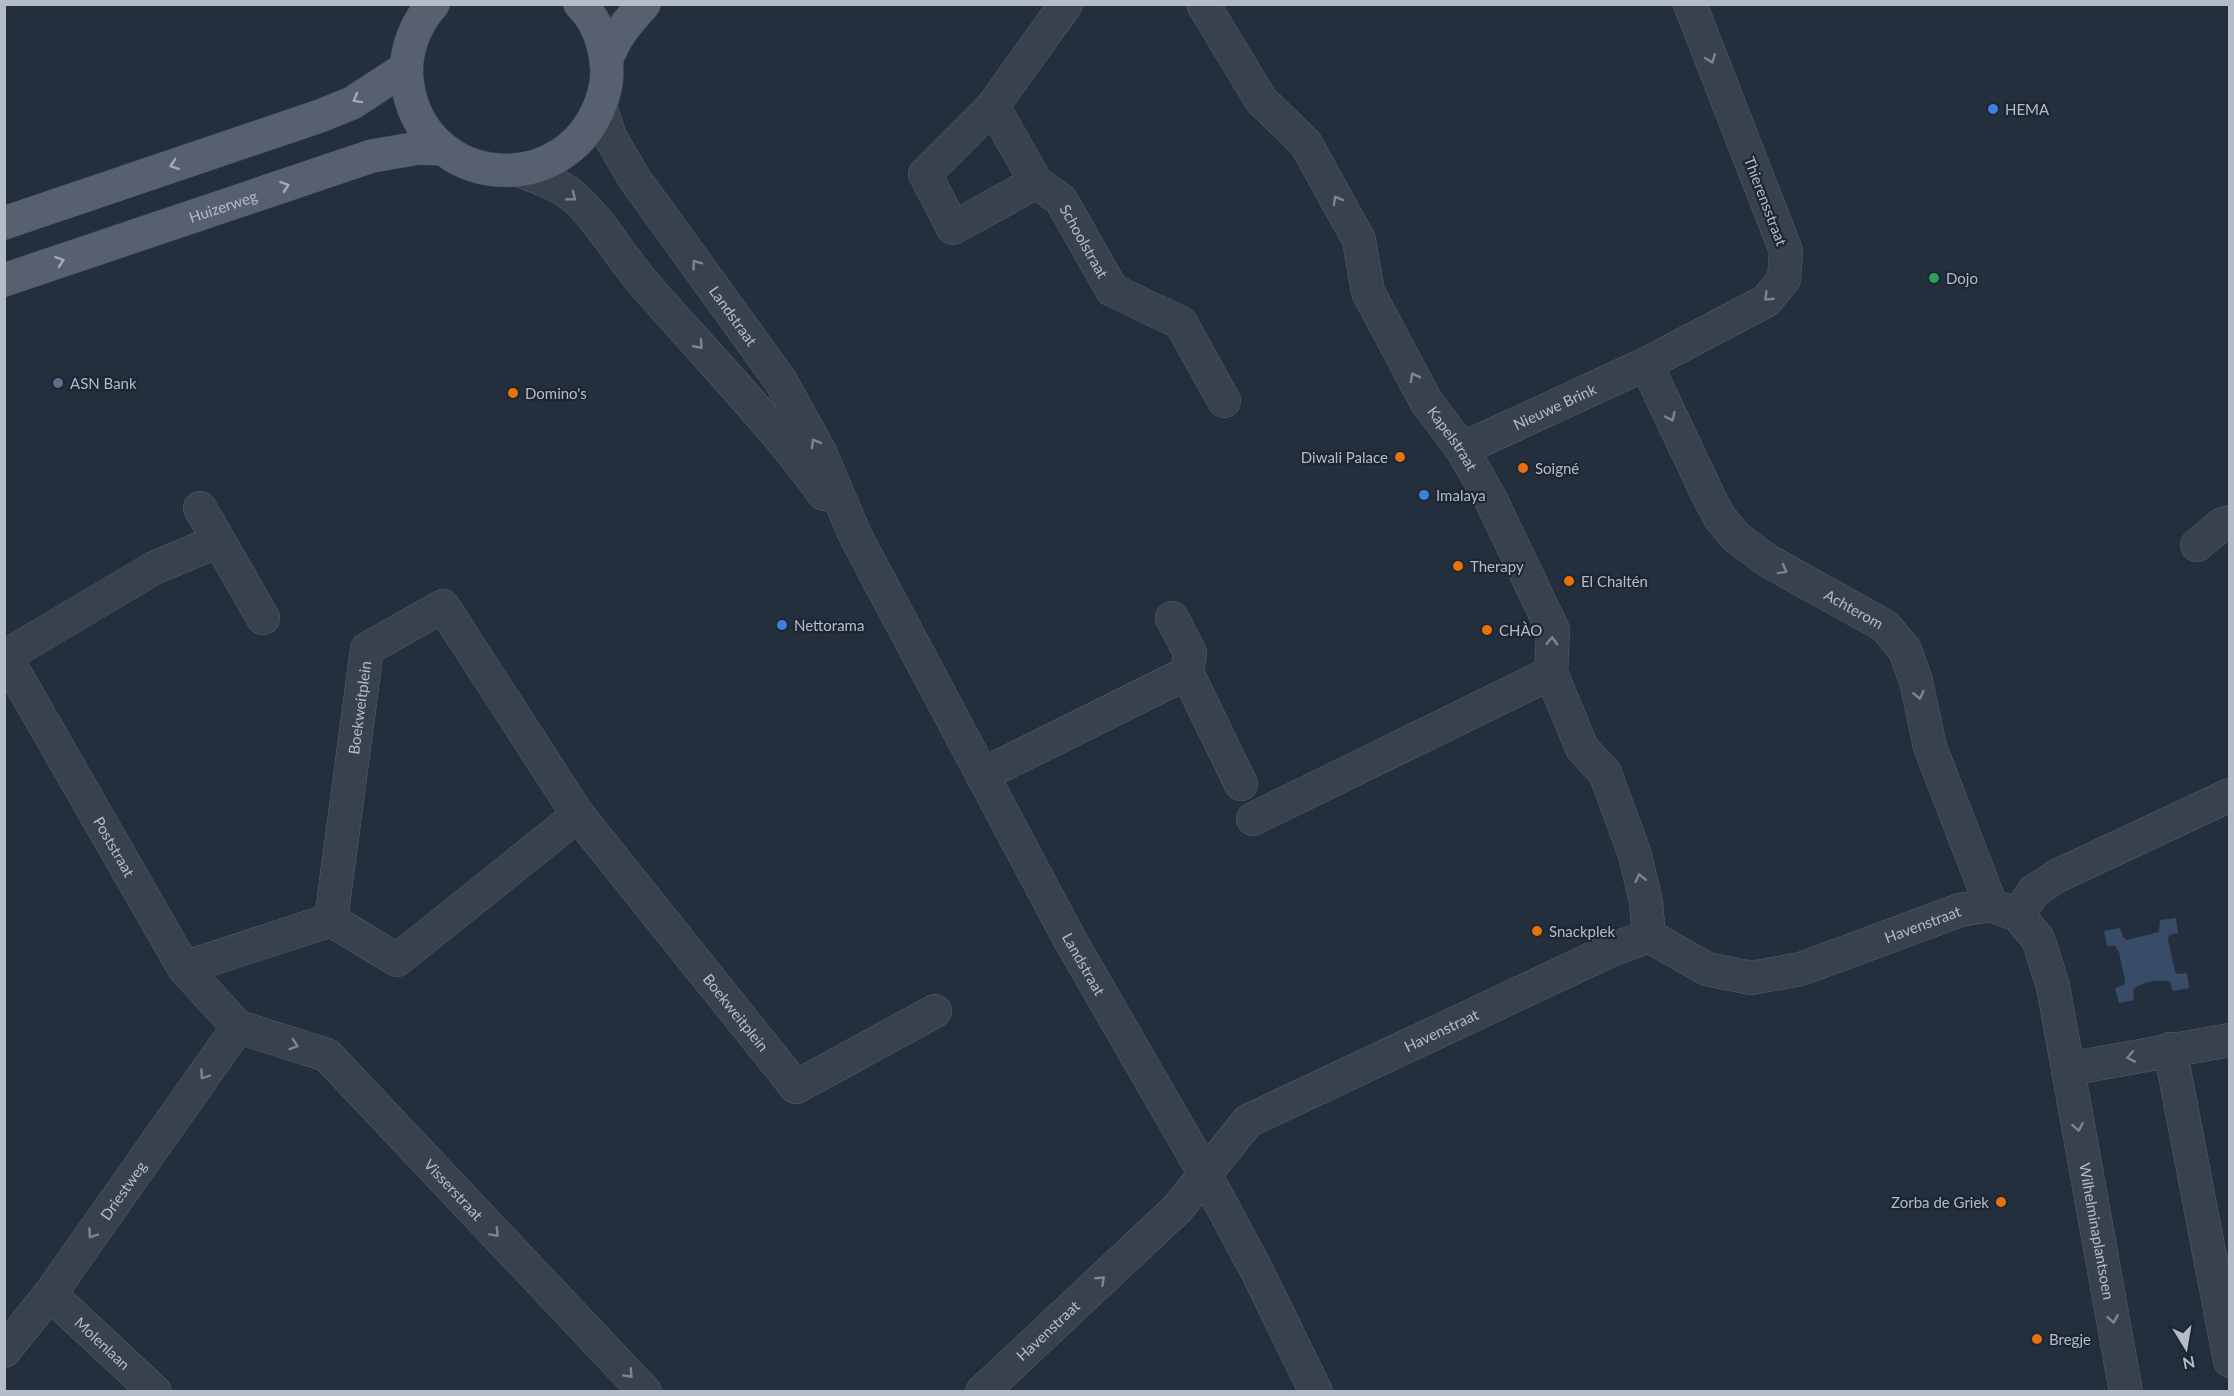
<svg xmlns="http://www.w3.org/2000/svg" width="2234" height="1396" font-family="Lato,sans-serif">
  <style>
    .water { fill: #394c67 }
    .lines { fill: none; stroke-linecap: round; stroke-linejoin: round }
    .minor-casing { stroke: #565f6c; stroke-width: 34 }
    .major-casing { stroke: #414a57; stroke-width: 34 }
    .minor { stroke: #38414e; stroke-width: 33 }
    .major { stroke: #56606e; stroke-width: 33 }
    .oneway { stroke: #7c8592 }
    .oneway2 { stroke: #a1aab7 }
    .shop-dot { fill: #3f7fe0; stroke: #1d2633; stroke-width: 2 }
    .leisure-dot { fill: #2e9e5b; stroke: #1d2633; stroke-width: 2 }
    .service-dot { fill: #5c6f8a; stroke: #1d2633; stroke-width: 2 }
    .food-dot { fill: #e8710a; stroke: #1d2633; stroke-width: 2 }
    .labels { text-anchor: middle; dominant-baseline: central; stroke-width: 4.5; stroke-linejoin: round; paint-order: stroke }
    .poi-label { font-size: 15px; fill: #b4bcc9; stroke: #1d2633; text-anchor: start }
    .street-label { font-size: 15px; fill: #b4bcc9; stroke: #1d2633 }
  </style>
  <rect width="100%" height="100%" fill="#242f3e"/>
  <path class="water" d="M2176,918L2178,933L2169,935L2168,940L2175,971L2177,974L2187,973L2189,988L2173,991L2170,982C2161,979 2140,982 2133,990L2134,1000L2119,1003L2115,988L2124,985L2125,981L2119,952L2115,946H2107L2104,931L2120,928L2123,937L2127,940L2159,932L2160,920Z"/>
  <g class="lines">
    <g class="minor-casing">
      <g id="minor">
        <path id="s1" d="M1203,4L1261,100L1306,144L1359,240L1368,292L1426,401L1462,449L1491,500L1553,630L1551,673L1582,748L1605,773L1635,855L1646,902L1649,936"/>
        <path id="s2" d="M600,106L610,137L634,178L780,380L820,452L855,535L1069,938L1205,1174L1256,1269L1316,1392"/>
        <polyline points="993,106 1036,182 953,228 925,174 993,106 1066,4"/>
        <path d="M521,171C539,178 559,184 574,197C602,222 621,258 646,286C706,355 770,420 824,494"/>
        <path id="s3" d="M1036,182L1061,200L1112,290L1181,323L1224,401"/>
        <path id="s4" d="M1646,364L1708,495L1720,518L1736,537L1768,561L1885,626L1905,650L1916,681L1930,747L1991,905"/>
        <path id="s5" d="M1462,449L1646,364L1766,301L1784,279L1786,251L1690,4"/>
        <polyline points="200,508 263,618"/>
        <polyline points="2197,545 2221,525 2230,522"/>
        <path id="s6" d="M4,654L184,968L238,1027L327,1055L645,1392"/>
        <polyline points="6,656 154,568 218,541"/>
        <polyline points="1187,673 1241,784"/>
        <polyline points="982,775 1187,673 1190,653 1172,618"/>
        <polyline points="1253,819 1551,673"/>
        <polyline points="2018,915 2034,891 2057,876 2230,795"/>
        <polyline points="331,920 397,960 578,815"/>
        <path id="s7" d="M1649,936L1707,969L1751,978L1801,969L1960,910L1991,905L2018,915L2038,939L2053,986L2126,1392"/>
        <path id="s8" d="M184,968L331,920L367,649L443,606L578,815L796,1087L935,1011"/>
        <polyline points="2170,1049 2230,1361"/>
        <polyline points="2068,1069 2230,1040"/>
        <path id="s9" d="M50,1294L155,1392"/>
        <path id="s10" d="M4,1351L50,1294L238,1027"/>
        <path id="s11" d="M982,1392L1177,1209L1248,1121L1611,950L1649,936"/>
      </g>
    </g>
    <g class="major-casing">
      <g id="major">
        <path d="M433,4C415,24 404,52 407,80C420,193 574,203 604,93C612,64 602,25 580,4"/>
        <path d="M606,62C615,36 626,24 644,4"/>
        <polyline points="4,223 320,116 352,103 406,68"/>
        <path id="s12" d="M4,280L372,156L419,148L443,149"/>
      </g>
    </g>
    <use href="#minor" class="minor"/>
    <use href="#major" class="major"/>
  </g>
  <defs><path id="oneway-chevron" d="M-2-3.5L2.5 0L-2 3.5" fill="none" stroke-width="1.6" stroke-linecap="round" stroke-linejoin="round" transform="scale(1.5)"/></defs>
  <g class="oneway">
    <use href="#oneway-chevron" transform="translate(1711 59) rotate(69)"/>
    <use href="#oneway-chevron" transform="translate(572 197) rotate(39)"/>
    <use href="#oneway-chevron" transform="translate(1337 200) rotate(-119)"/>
    <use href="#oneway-chevron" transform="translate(696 264) rotate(-126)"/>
    <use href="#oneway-chevron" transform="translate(1768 297) rotate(136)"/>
    <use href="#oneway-chevron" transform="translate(699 345) rotate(48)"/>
    <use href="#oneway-chevron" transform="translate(1414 377) rotate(-118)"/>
    <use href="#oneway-chevron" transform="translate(1671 417) rotate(65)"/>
    <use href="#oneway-chevron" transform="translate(815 443) rotate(-119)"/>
    <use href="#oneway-chevron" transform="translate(1783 570) rotate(29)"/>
    <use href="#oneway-chevron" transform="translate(1552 641) rotate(-88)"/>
    <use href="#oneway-chevron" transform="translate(1919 695) rotate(78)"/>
    <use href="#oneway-chevron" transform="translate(1640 878) rotate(-103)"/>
    <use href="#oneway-chevron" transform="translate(294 1045) rotate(18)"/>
    <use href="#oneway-chevron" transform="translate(2131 1057) rotate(169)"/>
    <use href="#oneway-chevron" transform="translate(204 1075) rotate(125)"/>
    <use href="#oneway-chevron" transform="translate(2078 1127) rotate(80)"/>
    <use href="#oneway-chevron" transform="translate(495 1233) rotate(47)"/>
    <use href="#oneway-chevron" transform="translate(92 1234) rotate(125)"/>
    <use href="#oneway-chevron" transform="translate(1101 1280) rotate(-43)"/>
    <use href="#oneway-chevron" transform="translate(2113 1319) rotate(80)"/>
    <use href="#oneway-chevron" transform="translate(629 1374) rotate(47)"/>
  </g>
  <g class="oneway2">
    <use href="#oneway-chevron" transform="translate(357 99) rotate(151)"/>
    <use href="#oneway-chevron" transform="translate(174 165) rotate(161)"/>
    <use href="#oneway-chevron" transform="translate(285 186) rotate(-19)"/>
    <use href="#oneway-chevron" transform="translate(60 261) rotate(-19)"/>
  </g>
  <g class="shop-dot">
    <circle cx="1993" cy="109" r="6"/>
    <circle cx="1424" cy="495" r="6"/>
    <circle cx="782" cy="625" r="6"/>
  </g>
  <circle class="leisure-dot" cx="1934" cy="278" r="6"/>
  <circle class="service-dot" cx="58" cy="383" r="6"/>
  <g class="food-dot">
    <circle cx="513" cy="393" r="6"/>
    <circle cx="1400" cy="457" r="6"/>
    <circle cx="1523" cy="468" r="6"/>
    <circle cx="1458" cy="566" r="6"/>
    <circle cx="1569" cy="581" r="6"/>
    <circle cx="1487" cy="630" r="6"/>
    <circle cx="1537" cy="931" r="6"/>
    <circle cx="2001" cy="1202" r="6"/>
    <circle cx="2037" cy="1339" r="6"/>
  </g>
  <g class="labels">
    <g class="poi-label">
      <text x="2005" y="109">HEMA</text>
      <text x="1946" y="278">Dojo</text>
      <text x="70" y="383">ASN Bank</text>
      <text x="525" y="393">Domino's</text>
      <text x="1388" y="457" text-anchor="end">Diwali Palace</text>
      <text x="1535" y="468">Soigné</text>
      <text x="1436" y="495">Imalaya</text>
      <text x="1470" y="566">Therapy</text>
      <text x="1581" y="581">El Chaltén</text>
      <text x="794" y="625">Nettorama</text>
      <text x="1499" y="630">CHÀO</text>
      <text x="1549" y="931">Snackplek</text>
      <text x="1989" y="1202" text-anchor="end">Zorba de Griek</text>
      <text x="2049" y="1339">Bregje</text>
    </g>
    <g class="street-label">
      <text transform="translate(1766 201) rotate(69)">Thierensstraat</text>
      <text stroke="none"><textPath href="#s12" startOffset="231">Huizerweg</textPath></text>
      <text stroke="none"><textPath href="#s3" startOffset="78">Schoolstraat</textPath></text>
      <text stroke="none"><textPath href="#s2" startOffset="250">Landstraat</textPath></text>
      <text stroke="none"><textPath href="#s5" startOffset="102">Nieuwe Brink</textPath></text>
      <text stroke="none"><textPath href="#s1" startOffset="507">Kapelstraat</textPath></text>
      <text stroke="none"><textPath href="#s4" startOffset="334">Achterom</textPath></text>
      <text stroke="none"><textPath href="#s8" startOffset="369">Boekweitplein</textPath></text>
      <text stroke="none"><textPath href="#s6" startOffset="222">Poststraat</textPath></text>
      <text stroke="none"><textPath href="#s7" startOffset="292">Havenstraat</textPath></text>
      <text stroke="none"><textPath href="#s2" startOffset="988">Landstraat</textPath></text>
      <text stroke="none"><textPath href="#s8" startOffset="1017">Boekweitplein</textPath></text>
      <text stroke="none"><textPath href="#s11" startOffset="594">Havenstraat</textPath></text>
      <text stroke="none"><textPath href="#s6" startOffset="720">Visserstraat</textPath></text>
      <text stroke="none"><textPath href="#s10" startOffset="200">Driestweg</textPath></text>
      <text stroke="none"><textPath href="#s7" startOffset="722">Wilhelminaplantsoen</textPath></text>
      <text stroke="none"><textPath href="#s11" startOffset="90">Havenstraat</textPath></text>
      <text stroke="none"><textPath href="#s9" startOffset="72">Molenlaan</textPath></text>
    </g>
  </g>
  <rect width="2234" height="1396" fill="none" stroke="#b4bcc9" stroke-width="12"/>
  <g transform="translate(2186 1348) rotate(169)" stroke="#1d2633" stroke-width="4.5" paint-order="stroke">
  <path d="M0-4.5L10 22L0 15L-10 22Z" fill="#b4bcc9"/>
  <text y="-9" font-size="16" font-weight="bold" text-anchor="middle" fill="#b4bcc9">N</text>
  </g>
</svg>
